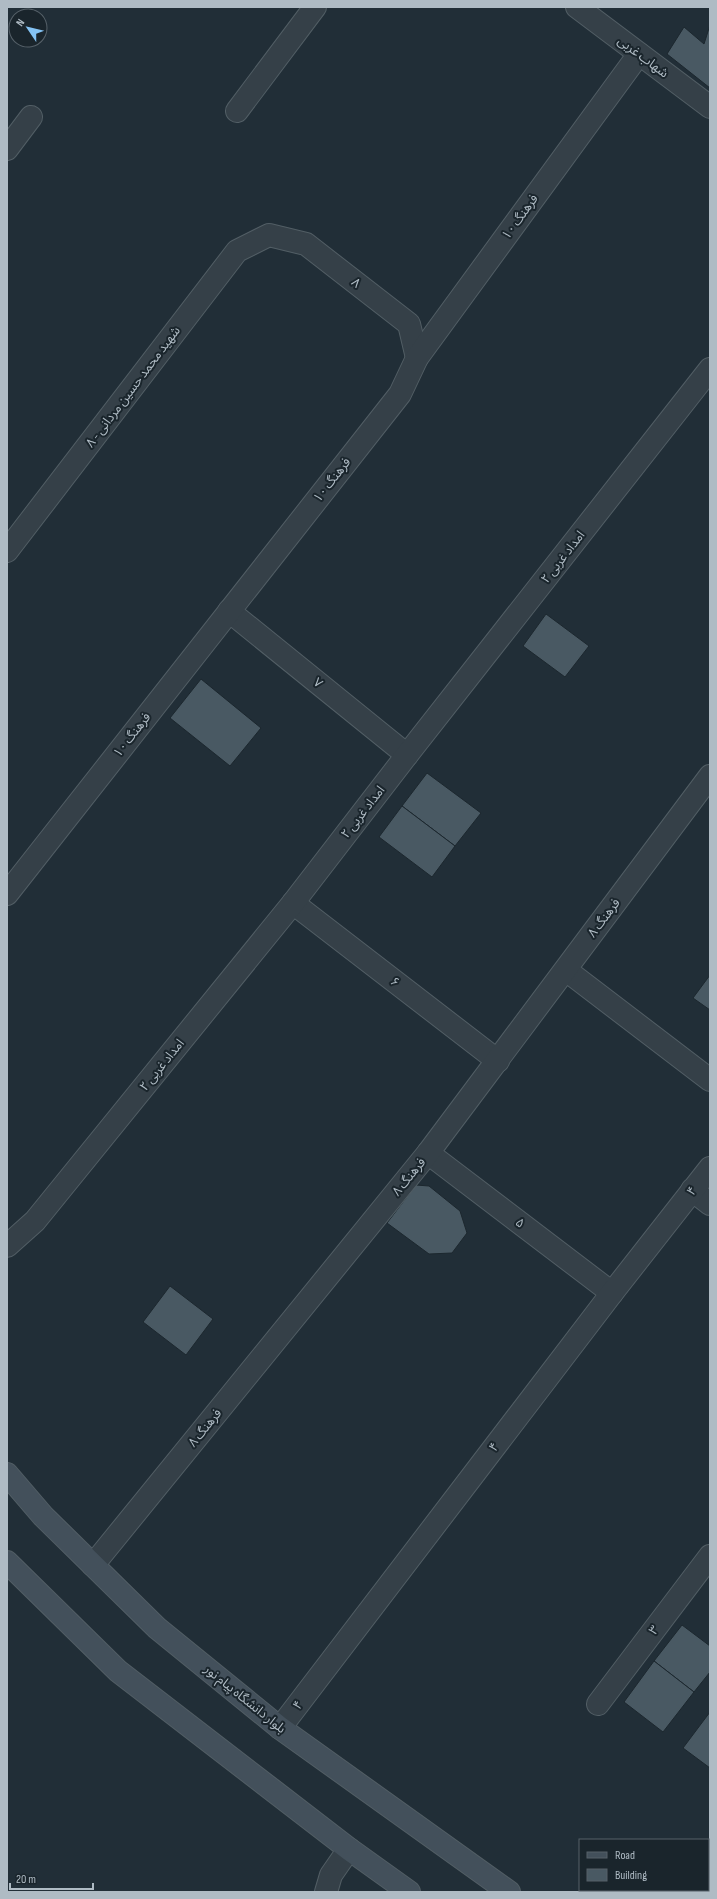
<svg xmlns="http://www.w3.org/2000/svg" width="717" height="1899" font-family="'Sofia Sans Condensed','Noto Sans Arabic',sans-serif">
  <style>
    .building { fill: #495963; stroke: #1c272e }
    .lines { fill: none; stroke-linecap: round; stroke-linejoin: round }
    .street-casing { stroke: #525e65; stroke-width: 24 }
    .secondary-casing { stroke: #525e65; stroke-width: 24 }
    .street { stroke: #354048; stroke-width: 22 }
    .secondary { stroke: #43505b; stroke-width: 22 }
    .labels { text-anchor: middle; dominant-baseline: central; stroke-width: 4; stroke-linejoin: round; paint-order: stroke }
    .street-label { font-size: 13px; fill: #afbbc4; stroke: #1a252c }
  </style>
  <rect width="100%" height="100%" fill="#212e37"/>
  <g class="building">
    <polygon points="710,25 710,88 667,54 684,27 704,44"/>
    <polygon points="546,614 589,646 565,677 523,646"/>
    <polygon points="201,679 261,728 230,766 170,718"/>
    <polygon points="427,773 481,813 455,846 402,806"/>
    <polygon points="402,806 455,846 432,877 379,837"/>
    <polygon points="710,975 710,1010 693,998"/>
    <polygon points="416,1185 429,1186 460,1211 467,1233 452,1253 429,1254 387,1223"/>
    <polygon points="170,1286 213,1319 186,1355 143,1322"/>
    <polygon points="682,1625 710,1646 710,1672 694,1692 654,1661"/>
    <polygon points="654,1661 694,1692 663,1732 624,1702"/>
    <polygon points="710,1712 710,1768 683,1748"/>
  </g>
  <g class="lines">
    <g class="street-casing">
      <g id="street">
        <polyline points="577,7 710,107"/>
        <polyline points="237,111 315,7"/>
        <polyline points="7,149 31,117"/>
        <polyline points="7,551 237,251 269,235 306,244 409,324 417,358"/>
        <polyline points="229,611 407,755"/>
        <polyline points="7,894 400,394 417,358 639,54"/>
        <polyline points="293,903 498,1061"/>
        <polyline points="566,970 710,1080"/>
        <polyline points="428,1153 612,1293"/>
        <polyline points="692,1190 710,1204"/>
        <polyline points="7,1246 35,1221 293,903 407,755 710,369"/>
        <polyline points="93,1565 428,1153 710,776"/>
        <polyline points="598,1704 710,1556"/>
        <polyline points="280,1728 612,1293 710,1168"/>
        <polyline points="326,1892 331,1875 349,1849"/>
      </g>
    </g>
    <g class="secondary-casing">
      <g id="secondary">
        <polyline points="7,1474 43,1516 157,1628 280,1728 509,1892"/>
        <polyline points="7,1562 118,1671 349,1849 409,1892"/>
      </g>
    </g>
    <use href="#street" class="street"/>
    <use href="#secondary" class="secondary"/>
  </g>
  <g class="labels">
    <g class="street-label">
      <text transform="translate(643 57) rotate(37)">شهاب غربی</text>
      <text transform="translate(520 217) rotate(-54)">فرهنگ ۱۰</text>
      <text transform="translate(356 283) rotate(38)">۸</text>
      <text transform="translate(133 387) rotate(-53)">شهید محمد حسین مردانی - ۸</text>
      <text transform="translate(332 480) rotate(-52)">فرهنگ ۱۰</text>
      <text transform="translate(563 557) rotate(-52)">امداد غربی ۲</text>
      <text transform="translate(318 683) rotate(39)">۷</text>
      <text transform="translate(132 735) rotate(-52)">فرهنگ ۱۰</text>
      <text transform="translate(363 812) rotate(-52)">امداد غربی ۲</text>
      <text transform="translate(604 918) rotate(-53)">فرهنگ ۸</text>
      <text transform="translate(395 982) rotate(37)">۶</text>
      <text transform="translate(162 1065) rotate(-51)">امداد غربی ۲</text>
      <text transform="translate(409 1177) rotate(-51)">فرهنگ ۸</text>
      <text transform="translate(692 1191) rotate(-52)">۴</text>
      <text transform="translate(520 1223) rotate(37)">۵</text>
      <text transform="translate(205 1428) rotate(-51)">فرهنگ ۸</text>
      <text transform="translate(494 1447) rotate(-53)">۴</text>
      <text transform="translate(654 1630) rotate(-53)">۳</text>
      <text transform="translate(245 1699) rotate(39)">بلوار دانشگاه پیام نور</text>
      <text transform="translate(298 1705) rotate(-53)">۴</text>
    </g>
  </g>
  <rect width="717" height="1899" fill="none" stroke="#afbbc4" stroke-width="16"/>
  <rect x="579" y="1839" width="130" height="52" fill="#1a252c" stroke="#566169"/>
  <rect x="587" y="1852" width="20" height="6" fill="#43505b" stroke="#566169"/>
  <text x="615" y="1859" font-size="12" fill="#afbbc4">Road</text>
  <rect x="587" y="1869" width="20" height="12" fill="#495963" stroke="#566169"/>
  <text x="615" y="1879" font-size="12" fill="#afbbc4">Building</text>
  <g transform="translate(28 28) rotate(305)"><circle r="19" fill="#1a252c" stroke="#566169"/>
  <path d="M0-3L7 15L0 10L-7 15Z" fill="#84c3f4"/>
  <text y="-6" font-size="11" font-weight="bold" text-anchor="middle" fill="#afbbc4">N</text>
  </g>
  <path d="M10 1883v6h83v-6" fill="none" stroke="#afbbc4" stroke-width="2"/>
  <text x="16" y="1883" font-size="12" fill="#afbbc4" stroke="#1a252c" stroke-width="3" paint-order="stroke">20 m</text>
</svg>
